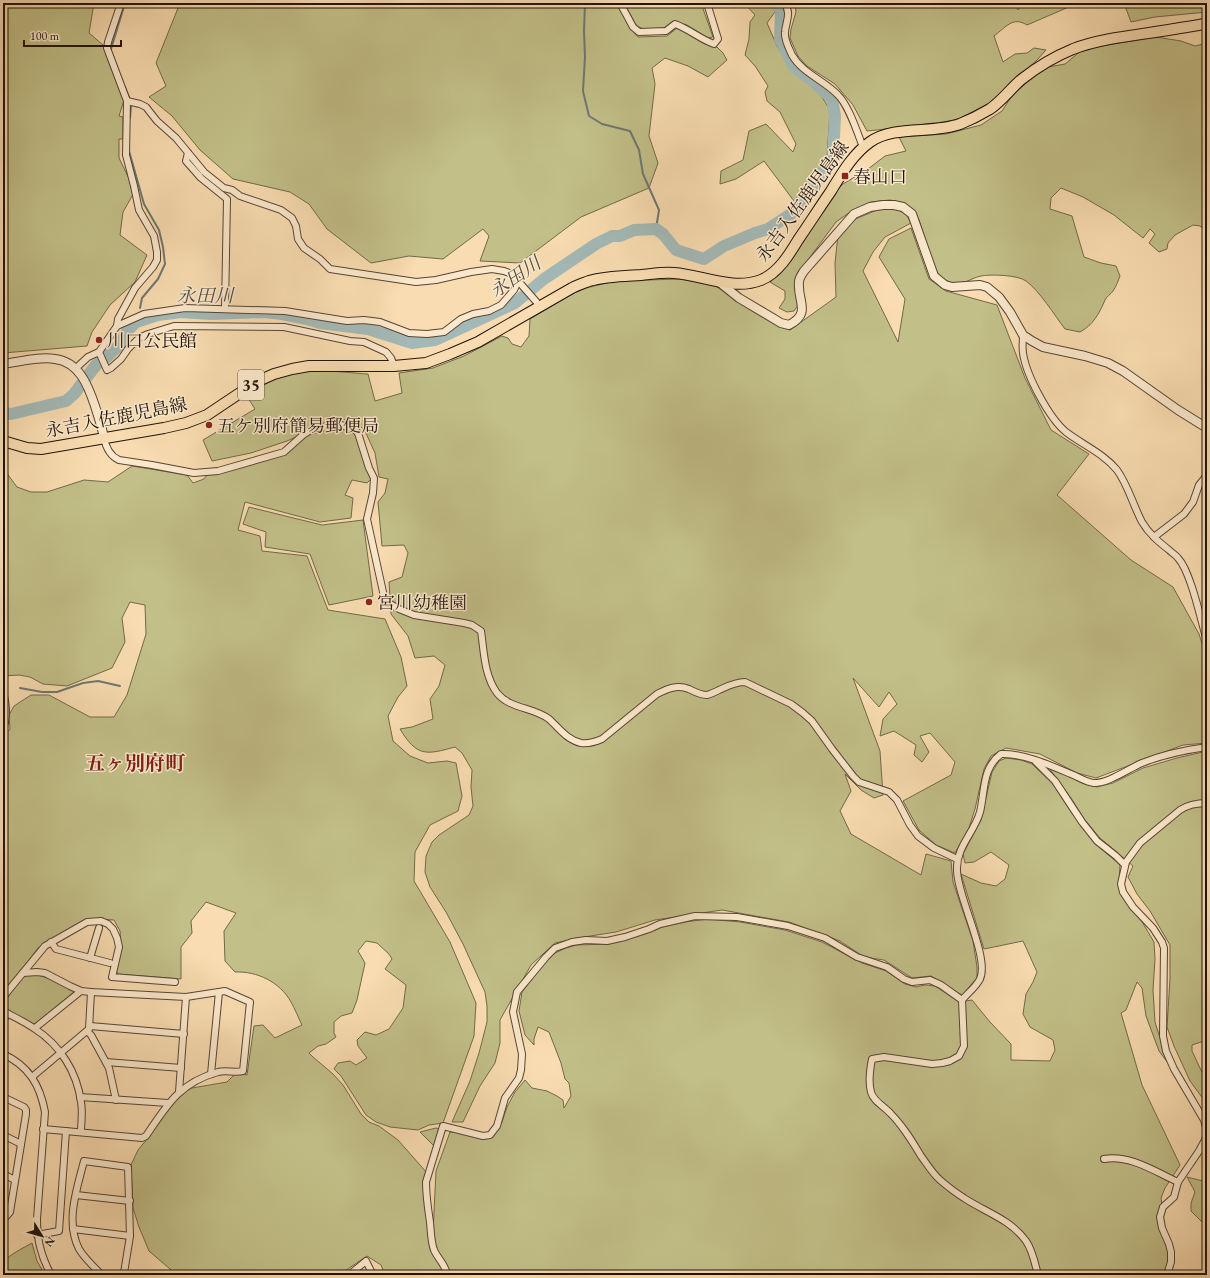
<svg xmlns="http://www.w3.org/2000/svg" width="1210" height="1278" font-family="'EB Garamond','Noto Serif JP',serif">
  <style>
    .green { fill: #c2bf88; stroke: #716949 }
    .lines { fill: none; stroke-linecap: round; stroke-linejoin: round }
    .stream { stroke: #6f7772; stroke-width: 2 }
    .river { stroke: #a3b9b7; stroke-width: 12 }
    .minor-casing { stroke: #564534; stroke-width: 8 }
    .tertiary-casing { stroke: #564534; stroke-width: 10 }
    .primary-casing { stroke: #20130a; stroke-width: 12 }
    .minor { stroke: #fbe8cc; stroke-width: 6 }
    .tertiary { stroke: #fbe8cc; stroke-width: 8 }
    .primary { stroke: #f9dcb1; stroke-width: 10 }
    .poi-dot { fill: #8f2418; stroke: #fbe8cc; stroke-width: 1.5 }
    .labels { text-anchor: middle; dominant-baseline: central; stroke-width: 3; stroke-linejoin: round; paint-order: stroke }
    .shield { fill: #fbe8cc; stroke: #625344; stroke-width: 1 }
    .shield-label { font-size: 17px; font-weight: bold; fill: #20130a }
    .poi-label { font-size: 18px; fill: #20130a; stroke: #fbe8cc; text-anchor: start }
    .street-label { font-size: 18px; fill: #20130a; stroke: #fbe8cc }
    .water-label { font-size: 19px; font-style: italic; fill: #4e4d47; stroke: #fbe8cc }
    .quarter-label { font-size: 20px; font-weight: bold; fill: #7a1f14; stroke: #fbe8cc }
  </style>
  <rect width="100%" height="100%" fill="#f9dcb1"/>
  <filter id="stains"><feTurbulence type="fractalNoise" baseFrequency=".005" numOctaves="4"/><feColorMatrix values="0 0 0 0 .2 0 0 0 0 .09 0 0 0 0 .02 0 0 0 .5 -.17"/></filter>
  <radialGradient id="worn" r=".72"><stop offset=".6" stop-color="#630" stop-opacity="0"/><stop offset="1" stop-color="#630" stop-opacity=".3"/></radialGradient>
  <g class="green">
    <polygon points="3,3 94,3 89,33 103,45 124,100 119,116 123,117 123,139 119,139 119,158 135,191 123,212 120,235 147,255 135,282 110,305 92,332 87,346 3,353"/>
    <polygon points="180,3 616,3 632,30 638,37 667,36 677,28 705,44 717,47 723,53 727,60 708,77 688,66 665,58 652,68 655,84 649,136 658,163 649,188 581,217 520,263 480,261 489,236 483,229 443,259 409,256 371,263 327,229 309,204 290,192 233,179 200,150 172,116 149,97 166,86 156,63"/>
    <polygon points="624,3 701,3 713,37 708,38 687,25 675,22 665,28 643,29 636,25"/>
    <polygon points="737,3 773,3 777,9 767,23 777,46 795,72 819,92 830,110 827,157 808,184 794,201 764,161 736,179 720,184 721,171 743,160 749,131 766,124 793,152 796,144 780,112 767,101 765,92 768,86 755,66 745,55 749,39 750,22 755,15 746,5 740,5"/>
    <path d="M795,3H1013L1018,10L1022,3H1078L1027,25C1013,16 1006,27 994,36L1003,62L1015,54L1027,53L1034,48L1046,50L1037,60L988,104L958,119L943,123L867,131L853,105L835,84L807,66L798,56L790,38L791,29L796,12Z"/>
    <polygon points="1124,3 1207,3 1207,12 1155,17 1131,22"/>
    <path d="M1156,37L1181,41L1195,46L1207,43V232L1200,226L1193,225L1175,235L1168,243L1167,249L1159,252L1149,243L1155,234L1150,229L1143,238L1114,215L1083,197L1061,188L1051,198L1050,209L1072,216L1084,257L1101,263L1116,266L1120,276C1118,281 1116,287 1113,291C1111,294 1106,297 1105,300C1099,314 1093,325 1080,332L1065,329C1055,316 1039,290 1026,281C1018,275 991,274 981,276C974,277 968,282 961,283C950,285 941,278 935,270L919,220L914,211L899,202L890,200L871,202L853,210L836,222L802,268L795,281L799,304L794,311L787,312L779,308L785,299V291L770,282L780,274L793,258L834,193L843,184L868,169L885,156L906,151L899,137L946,134L981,125L1002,111L1017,88L1048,67L1065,64L1083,49Z"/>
    <path d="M894,208L906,214L911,223L885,237L873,252L863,271L898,342L905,299L879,257L889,239L911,228L929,279L946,291L997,305L1025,378L1051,430L1089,454L1057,495L1131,560L1173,587L1199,634L1207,659V743L1183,745L1096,778L1077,773L1040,754L1006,748L991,756L984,769L975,809L969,828L955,853L936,845L919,830L903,801L951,775L955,762L930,733L920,736L929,752L922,762L914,755L916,745L894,731L880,736L883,719L897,704L889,692L879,707L853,678L880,751L883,795L874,798L861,790L845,774L851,791L840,811L851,834L921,875L926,854L951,861L953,882L973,941L977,967V978L962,995L931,976L912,978L884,960L870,958L861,955L840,941L789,922L722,910L655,920L616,932L584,937L555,943L531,965L500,1020V1043L495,1063L480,1086L463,1122H452L470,1081L479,1053L487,1022V1006L485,992L463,944L446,912L430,887L425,872L426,856L432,842L439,835L469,815L473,806L471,787L472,770L462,753L455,747C426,755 417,757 400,729L412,727L433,719L430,699L439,686L445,665L434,656L415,658L408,636L391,614L389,582L402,577L408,553L404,545L382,546L378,502L385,493L388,479L379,477L375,453L365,431L357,423L338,418L287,441L251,453L212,461L203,440L255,409L248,398C256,392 264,384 273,380C302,366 338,372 368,374L375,401L402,393L399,373L433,368L464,356L502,336L508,338L512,344L521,347L529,336L530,319L572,294L586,288L615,281L680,279L714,285L779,327L790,330L836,297L835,263L838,235L853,220L877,210Z"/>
    <path d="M337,428L352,432L356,434L371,479L367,483L352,480L345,495L353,498L351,518L320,522L245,502L238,530L260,536L262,551L307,556L328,610L385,619L401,657L407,686L398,697L388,716L393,741L410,756L428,763L447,761L456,763L462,796L458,811L430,825L415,852L414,881L450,942L476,1003L474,1036L443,1123L429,1125L418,1130L390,1127L376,1122L366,1115L341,1076L334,1069L338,1063L350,1061L356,1065L367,1058L358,1046L357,1040L365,1032L376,1035L389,1029L403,1008L406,985L385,969L392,959L389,954L377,943L366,941L358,951L365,963L357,1000L352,1013L341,1016L334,1022V1033L336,1037L326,1044L318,1046L309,1053L313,1057L333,1074L343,1085L361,1114L369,1122L379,1126L398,1140L427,1173L424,1184L430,1248L443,1269L444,1275H385L381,1265L367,1256L339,1275H177L149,1251L139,1227L133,1208L131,1165L138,1150L148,1138L163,1114L180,1095L192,1088L227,1082L236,1073L247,1075L254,1026L263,1025L275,1038L302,1025C298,1017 295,1009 291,1002C280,982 257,971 235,972L225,961L224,931L236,913L206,902L191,921L192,933L181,947V979L118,974L116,970L121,945L120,931L114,920L97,919L81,922L38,948L3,994V737L10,729L9,715L14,706L31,695H49L90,717H114L127,695L146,634L145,605L130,602L122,618L125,642L112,668L67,686L43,684L30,677L19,675L3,676V468L17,487L31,492H47L84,480L108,482L132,466L187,475L193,483L204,479L207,475L285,453L305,436Z"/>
    <polygon points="249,507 322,525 363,520 373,596 329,605 310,554 265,547 266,532 243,524"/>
    <polygon points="1207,751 1207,1042 1204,1041 1192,1045 1192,1051 1207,1083 1204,1100 1190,1081 1174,1046 1167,1027 1170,979 1170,945 1150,911 1137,894 1128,877 1133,866 1100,838 1085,820 1071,798 1049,768 1072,778 1082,783 1097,787 1113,783 1143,768 1177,758"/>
    <polygon points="1006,758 1021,760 1032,764 1052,783 1071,812 1097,845 1120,865 1119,883 1154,942 1155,959 1153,990 1155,1022 1168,1063 1159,1051 1146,1016 1142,988 1137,982 1126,1010 1121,1013 1142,1085 1180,1165 1165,1188 1161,1198 1168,1253 1168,1275 453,1275 437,1254 433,1233 436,1171 450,1132 461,1133 482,1139 493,1137 502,1122 507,1107 515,1092 525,1080 532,1088 547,1091 557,1096 563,1100 564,1108 571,1096 569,1083 565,1079 561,1063 549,1032 538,1027 534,1039 534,1045 525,1035 519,1011 522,992 545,962 555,953 566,948 577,945 609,944 645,934 662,927 685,922 707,919 740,922 785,930 822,942 862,963 886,971 905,984 916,987 925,985 935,986 959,1002 972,1000 990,1022 1011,1044 1011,1060 1050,1061 1055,1050 1053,1040 1030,1027 1023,1014 1026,994 1033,982 1037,972 1023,941 984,949 961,874 981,883 996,886 1005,879 1009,865 991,852 974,862 965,863 963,854 981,820 992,772 999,761"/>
    <polygon points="25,975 38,975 50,979 74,990 74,992 36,1023 33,1024 3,1008 3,1004 22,977"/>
    <polygon points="436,1128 440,1129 434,1146 420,1132"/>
    <polygon points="1187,1177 1207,1182 1207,1227 1191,1211 1191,1203 1195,1192"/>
    <path d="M32,1243L37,1261L45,1275H5C4,1271 2,1266 4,1262C8,1255 25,1247 32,1243Z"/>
  </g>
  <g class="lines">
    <g class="stream">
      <polyline points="585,3 584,31 585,57 583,91 589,116 602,124 630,131 639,150 643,174 659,210 656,229"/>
      <polyline points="111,52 111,49 125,3"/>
      <polyline points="125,87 129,97"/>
      <polyline points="130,118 131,106"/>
      <polyline points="129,151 144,204 159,230 163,247 165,264 158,279 142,298 140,308"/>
      <polyline points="138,321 139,320"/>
      <polyline points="20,688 42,692 57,692 83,683 98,681 120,686"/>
    </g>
    <polyline class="river" points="3,413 11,414 66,401 74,394 96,365 107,357 119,345 128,330 136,322 158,315 181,312 211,314 264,312 282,314 307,319 320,323 368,329 412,343 435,340 515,303 544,279 596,244 612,236 620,236 634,230 656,229 663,234 676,250 704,259 724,246 755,233 768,229 791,214 822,174 833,158 835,116 832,99 814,82 794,67 780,39 781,13 778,3"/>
    <g class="minor-casing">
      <g id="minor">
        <path d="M620,3L633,27L639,32L666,31L675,24C689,29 700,39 714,44L718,39L707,3"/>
        <path d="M784,3C792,13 786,21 785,32C784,40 789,48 792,55C802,73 824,80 838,95C849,106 857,132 863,147"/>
        <polyline points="127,101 140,104 146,107 157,121 176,138 204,172 224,188 232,190 240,196 281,210 292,218 296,226 298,239 304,248 320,259 330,269 416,282 436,280 471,272 492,269 504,271 512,274 540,306"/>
        <polyline points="188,153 186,161 201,178 227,199 225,309"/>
        <polyline points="117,326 144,314 185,308 285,311 347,321 364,320 380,322 409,333 427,334 444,332 461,319 473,314 489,311 501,305 514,290 518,281"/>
        <path d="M1023,335C1023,341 1022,347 1023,353C1026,375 1049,418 1066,432C1083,445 1103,453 1117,470C1128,485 1133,505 1142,522C1149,534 1159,542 1169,550C1172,553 1176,555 1178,558C1191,572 1201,621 1207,641"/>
        <polyline points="99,352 107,370 111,368 121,359 128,349 139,338 148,334 174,326 284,327 350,341 364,342 386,352 391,358 394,366"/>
        <polyline points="75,369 88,357 99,352 117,326 118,319 135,288 153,267 157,260 157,252 154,236 139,210 134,186 126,155 127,101 107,48 108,42 121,3"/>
        <path d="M104,438C106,448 110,456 119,460L152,465L194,473L218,471L284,452L303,435L309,431L330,425H341L353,428L358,433L369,468L374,478L373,493L367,519L385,601L399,609L414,615L464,623L472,625L481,631C484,651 484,675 497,693C510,709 533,707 549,719C559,728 567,740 581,743C588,744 595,742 602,739L657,694C667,689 677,684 689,689C695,692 700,695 707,695C711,694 715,692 719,690C728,686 735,682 745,682L791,704L803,713L812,721L832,749L853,776L859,782L889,792L897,800L910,825L918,836L934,848L957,859"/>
        <polyline points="1154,537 1184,514 1193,502 1199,485 1207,475"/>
        <path d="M3,692C6,703 8,717 3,728"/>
        <polyline points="1036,762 1055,781 1082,822 1097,841 1116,856 1125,865"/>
        <polyline points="51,942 56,949 110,963"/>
        <polyline points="90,958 99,928"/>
        <path d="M23,973L37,972L45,973L70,986L81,991L91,992L186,997L225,991L250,1002L243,1071C235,1073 226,1070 218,1072C179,1083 167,1105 146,1136L142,1138L43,1129"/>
        <polyline points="3,997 45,946 87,922 101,921 108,924 113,929 117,938 119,947 112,977 175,982"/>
        <path d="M3,1011C14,1017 25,1022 35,1029C60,1045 77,1072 81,1102C83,1112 81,1122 81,1132"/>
        <polyline points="3,1022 7,1013"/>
        <polyline points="90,1026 184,1034"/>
        <polyline points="35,1028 81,991"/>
        <polyline points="87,1031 91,1035 109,1068 116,1100"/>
        <path d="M3,1054C29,1066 40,1085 45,1112L37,1219C37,1240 41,1256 51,1275"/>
        <polyline points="106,1062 181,1068"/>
        <polyline points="211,1074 219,992"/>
        <polyline points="32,1077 89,1029 91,992"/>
        <polyline points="179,1092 186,997"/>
        <polyline points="3,1097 24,1107 26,1110 26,1114 10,1212 3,1220"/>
        <polyline points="80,1097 168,1103"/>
        <polyline points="3,1135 21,1144"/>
        <path d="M1104,1159C1129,1154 1156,1172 1178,1182"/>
        <polyline points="3,1174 15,1180"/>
        <polyline points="76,1195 130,1201"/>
        <polyline points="73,1229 130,1236"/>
        <polyline points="37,1235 59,1231 66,1131"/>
        <path d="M102,1275C94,1267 85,1259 79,1249C65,1221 77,1189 84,1161L128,1167L130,1236L124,1273L121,1275"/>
        <polyline points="349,1275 366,1261 373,1275"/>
        <path d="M447,1275C446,1265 438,1259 434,1250C431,1242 431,1232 430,1222C428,1209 426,1195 426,1182L443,1126L483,1136L490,1135L497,1126L505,1098L519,1078L521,1070L522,1054L513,1012L517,992L546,957L555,948L572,942L586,940L607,941L625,937L649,929L660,924L695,916L737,917L788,926L825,938L857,957L887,967L904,979L912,982L930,980L941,985L962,1000"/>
        <path d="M1038,1275C1035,1264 1033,1251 1026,1241C1010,1219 985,1212 964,1198C956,1193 947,1186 940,1180C932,1173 927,1164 921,1156C912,1141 903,1126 891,1114C885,1107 873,1101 871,1092C868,1081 870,1069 872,1059L884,1057L932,1064L942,1063L950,1061L959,1056L964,1046L962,1000C968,993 976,987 980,979C990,958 957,896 957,870C956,847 974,833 980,812C985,791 982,768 1001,754C1023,753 1052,766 1071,774C1079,777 1085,782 1094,783C1109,783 1128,769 1142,763C1162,755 1185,750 1207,747"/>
        <path d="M1167,1275L1171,1262V1252L1169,1244L1162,1228L1160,1217L1163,1207L1174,1197L1178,1182L1199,1151L1206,1138L1207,1131L1204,1120L1174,1069L1166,1051L1163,1036L1164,948L1162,942L1153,928L1133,907L1123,892L1121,884L1126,862L1140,843L1180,810C1189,804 1197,803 1207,803"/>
      </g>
    </g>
    <g class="tertiary-casing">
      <g id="tertiary">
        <path d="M719,282L739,298L781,323L789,325C812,313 797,301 799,282C799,278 802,274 804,271L854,214L870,207L883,205H894L903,207L912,214L934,276L945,285L952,287L980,285L987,287L999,297L1010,312L1023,335L1032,341L1043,347L1085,356L1108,363L1123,371L1178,410L1207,428"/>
        <path d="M3,364C19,362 40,356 55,359C79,362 88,385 95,406C98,416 102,427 104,438"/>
      </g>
    </g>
    <g class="primary-casing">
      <path id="primary" d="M3,441L27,448L41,449L164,428L186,423L207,415L258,381L274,374L292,369L309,366H394L426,363L450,354L478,342L572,288C578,285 584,283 589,281C606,276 624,276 641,275C652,274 663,272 674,273C702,275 733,291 761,280C778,273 789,255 798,240C809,224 820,207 831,191C842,173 853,154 870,142C894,125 933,134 960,124C970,120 980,115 990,109C1002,101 1011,88 1022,79C1036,68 1056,56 1073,49C1105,37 1141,35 1174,29C1185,27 1197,26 1207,23"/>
    </g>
    <use href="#minor" class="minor"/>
    <use href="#tertiary" class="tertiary"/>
    <use href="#primary" class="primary"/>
  </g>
  <g class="poi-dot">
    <rect x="841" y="172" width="8" height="8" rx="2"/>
    <circle cx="99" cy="340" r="4"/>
    <circle cx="209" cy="425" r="4"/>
    <circle cx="369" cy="602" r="4"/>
  </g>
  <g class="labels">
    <rect class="shield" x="238" y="370" width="26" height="30" rx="3"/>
    <g class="shield-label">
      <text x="251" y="385">35</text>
    </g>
    <g class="poi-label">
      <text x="853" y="176">春山口</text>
      <text x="107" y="340">川口公民館</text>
      <text x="217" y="425">五ケ別府簡易郵便局</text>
      <text x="377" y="602">宮川幼稚園</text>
    </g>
    <g class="street-label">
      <text transform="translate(802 201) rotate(-54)">永吉入佐鹿児島線</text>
      <text transform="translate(116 417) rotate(-11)">永吉入佐鹿児島線</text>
    </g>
    <g class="water-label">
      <text transform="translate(515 277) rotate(-34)">永田川</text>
      <text x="205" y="295">永田川</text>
    </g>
    <g class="quarter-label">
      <text x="135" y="763">五ヶ別府町</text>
    </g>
  </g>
  <rect width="1210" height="1278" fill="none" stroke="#f9dcb1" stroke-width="16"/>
  <rect x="4" y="4" width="1202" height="1270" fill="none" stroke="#20130a" stroke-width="2"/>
  <rect x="8" y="8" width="1194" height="1262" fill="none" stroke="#20130a"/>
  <g transform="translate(42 1236) rotate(127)" stroke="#fbe8cc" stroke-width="3" paint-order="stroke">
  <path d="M0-3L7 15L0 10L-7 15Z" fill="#20130a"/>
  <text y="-6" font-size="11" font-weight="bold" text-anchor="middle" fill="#20130a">N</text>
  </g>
  <path d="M24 40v6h97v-6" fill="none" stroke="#20130a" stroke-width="2"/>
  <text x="30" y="40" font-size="12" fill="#20130a" stroke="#fbe8cc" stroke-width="3" paint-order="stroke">100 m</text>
  <rect width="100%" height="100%" filter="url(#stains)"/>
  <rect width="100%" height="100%" fill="url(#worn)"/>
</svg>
